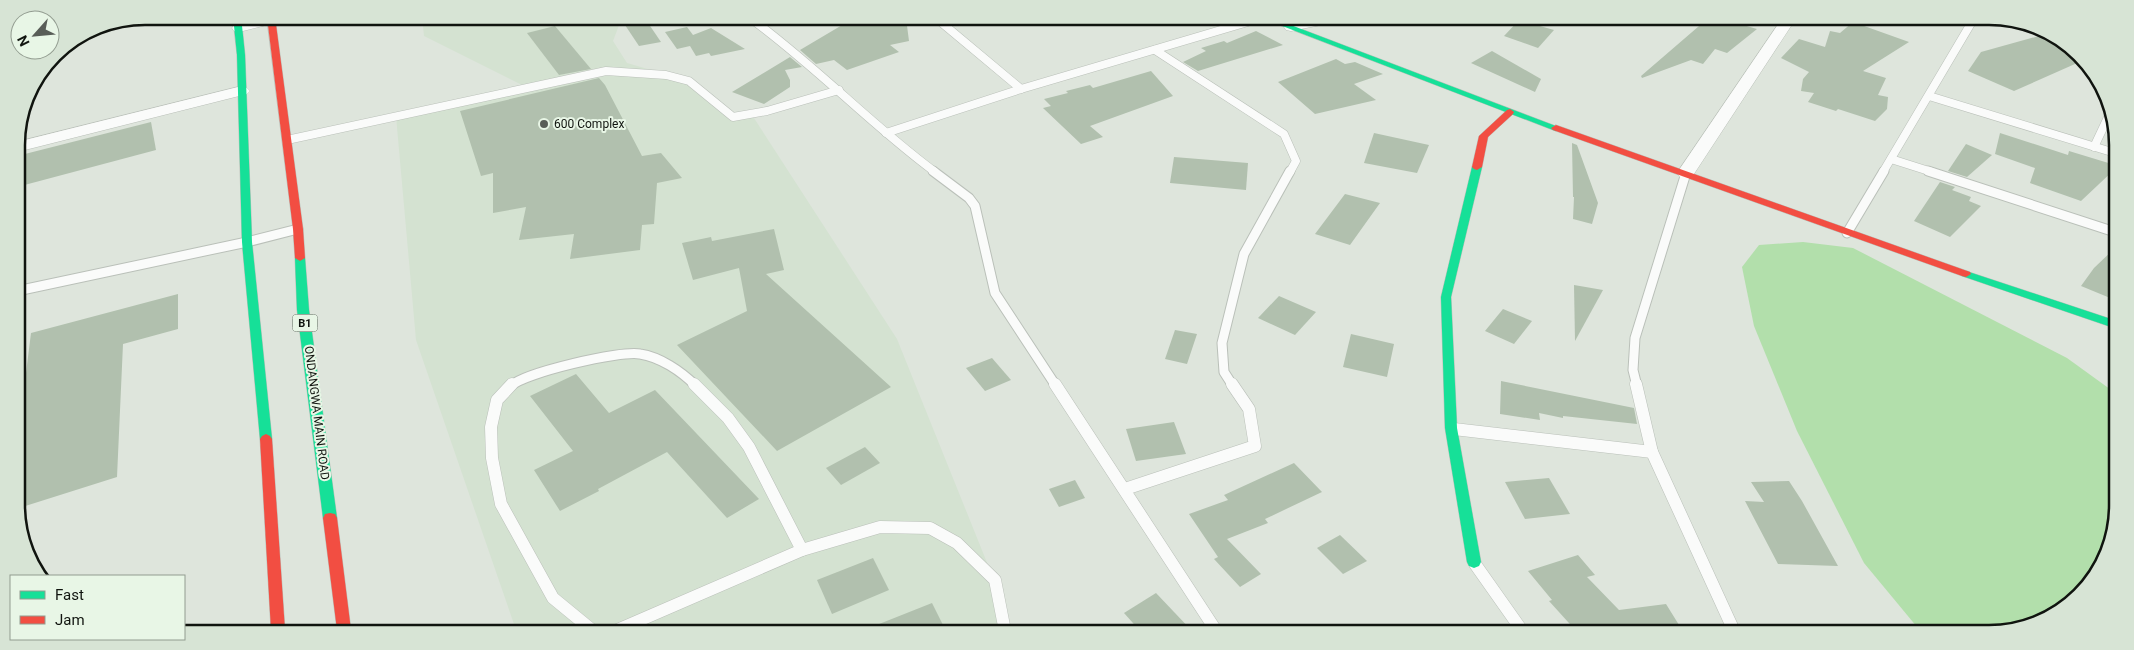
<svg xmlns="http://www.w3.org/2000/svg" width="2134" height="650" font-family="Roboto,sans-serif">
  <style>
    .built { fill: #d4e2d1 }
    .water { fill: #b2dfab }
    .building { fill: #b1c0ae }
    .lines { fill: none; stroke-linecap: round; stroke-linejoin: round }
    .lane-far2-casing { stroke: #bac0b9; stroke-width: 9 }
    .lane-far1-casing { stroke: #bac0b9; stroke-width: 11 }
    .lane-casing { stroke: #bac0b9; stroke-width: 13 }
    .street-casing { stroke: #bac0b9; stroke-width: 1 }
    .fast-casing { stroke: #bac0b9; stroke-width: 1 }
    .jam-casing { stroke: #bac0b9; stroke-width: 1 }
    .lane-far2 { stroke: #fafbfa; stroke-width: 8 }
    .lane-far1 { stroke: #fafbfa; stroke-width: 9 }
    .lane { stroke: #fafbfa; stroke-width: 12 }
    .street { fill: #fafbfa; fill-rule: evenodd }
    .fast { fill: #16e098; fill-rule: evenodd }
    .jam { fill: #f24e42; fill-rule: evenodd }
    .poi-dot { fill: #585d57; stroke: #e8f6e6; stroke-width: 2 }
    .labels { text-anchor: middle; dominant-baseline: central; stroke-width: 4; stroke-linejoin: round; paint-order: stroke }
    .shield { fill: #e8f6e6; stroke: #515850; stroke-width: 1 }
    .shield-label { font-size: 11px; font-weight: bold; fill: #10140f }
    .poi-label { font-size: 12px; fill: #10140f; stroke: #e8f6e6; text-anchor: start }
    .street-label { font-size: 12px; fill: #10140f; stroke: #e8f6e6 }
    .rim { fill: none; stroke: #10140f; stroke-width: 2.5 }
  </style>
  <rect width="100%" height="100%" fill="#dee5dc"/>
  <polygon class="built" points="422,17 625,17 621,20 613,41 627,63 679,78 728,115 752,115 897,339 994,580 1005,631 516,630 416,340 396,116 526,87 424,36"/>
  <polygon class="water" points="1803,242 1853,248 2067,358 2114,392 2113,538 2074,602 2038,624 1997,633 1922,633 1864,563 1797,431 1754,326 1742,267 1759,245"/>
  <g class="building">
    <polygon points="854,18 906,18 909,41 890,45 899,52 847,70 834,60 816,64 800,50"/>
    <polygon points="646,20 661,42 639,46 625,25"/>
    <polygon points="1519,20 1554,30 1538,48 1504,36"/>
    <polygon points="1706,20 1726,20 1757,29 1727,53 1715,49 1703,64 1691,60 1642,78 1641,76"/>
    <polygon points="1853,22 1909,42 1863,71 1886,78 1878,95 1888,97 1887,109 1875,121 1838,109 1836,111 1808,102 1814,93 1801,91 1803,79 1809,72 1781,58 1799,39 1825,47 1830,31 1840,33"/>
    <polygon points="555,26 591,69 559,75 527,33"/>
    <polygon points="687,27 693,35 711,28 745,49 711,56 709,53 696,56 690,46 677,49 665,32"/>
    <polygon points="1256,31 1283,45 1198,71 1183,62 1206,51 1201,48 1224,41 1227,43"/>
    <polygon points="2046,34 2080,54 2084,60 2014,91 1968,71 1981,52"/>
    <polygon points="1492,51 1541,79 1535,92 1471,63"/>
    <polygon points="790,57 802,67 785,70 790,80 790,87 764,104 732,92"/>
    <polygon points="1336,59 1345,64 1355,62 1383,74 1354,84 1376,100 1315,114 1278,82"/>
    <polygon points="1151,71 1173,96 1090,126 1103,137 1081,144 1043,108 1051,106 1044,99 1068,93 1066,91 1090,85 1093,88"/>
    <polygon points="599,78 605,85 642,156 661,153 682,178 657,183 654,224 642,225 640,250 570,259 574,234 519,240 526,207 493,213 493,173 481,176 460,111"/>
    <polygon points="151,122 156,150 17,187 17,156"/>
    <polygon points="1374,133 1429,145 1417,173 1364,163"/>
    <polygon points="2000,133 2068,155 2069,151 2115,165 2115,169 2081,201 2030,183 2035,168 1995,154"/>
    <polygon points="1572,143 1577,145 1598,203 1592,224 1573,219 1574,197 1573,197"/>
    <polygon points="1966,144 1992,155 1967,177 1948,171"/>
    <polygon points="1174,157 1248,163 1246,190 1170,183"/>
    <polygon points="1940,182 1955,187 1952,190 1971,197 1969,201 1981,206 1950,237 1914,221"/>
    <polygon points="1345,194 1380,203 1350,245 1315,234"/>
    <polygon points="774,229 784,270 766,274 891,387 777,451 677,345 747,311 739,268 693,280 682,243 711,237 712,241"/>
    <polygon points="2115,248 2115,300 2081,286 2094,268"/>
    <polygon points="1574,285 1603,290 1575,341"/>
    <polygon points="178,294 178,329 123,344 117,477 19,508 18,398 23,397 31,333"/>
    <polygon points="1279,296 1316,312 1295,335 1258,318"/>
    <polygon points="1503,309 1532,321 1514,344 1485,331"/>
    <polygon points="1175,330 1197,334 1187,364 1165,359"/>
    <polygon points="1351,334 1394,344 1387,377 1343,367"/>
    <polygon points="992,358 1011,380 985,391 966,368"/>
    <polygon points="576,374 609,413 655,390 759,499 727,518 667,452 598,489 599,491 560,511 534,470 573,451 530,396"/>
    <polygon points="1501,381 1634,408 1637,424 1563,416 1563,418 1539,413 1540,420 1500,414"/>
    <polygon points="1174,422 1186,454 1136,461 1126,429"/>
    <polygon points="865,447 880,463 841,485 826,468"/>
    <polygon points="1294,463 1322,492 1265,519 1268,523 1227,539 1261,574 1240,587 1214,559 1218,557 1189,514 1228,500 1224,495"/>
    <polygon points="1549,478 1570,514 1525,519 1505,482"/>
    <polygon points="1075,480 1085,498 1059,507 1049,489"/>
    <polygon points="1789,481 1802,501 1838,566 1778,564 1745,501 1764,502 1751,482"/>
    <polygon points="1340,535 1367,561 1343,574 1317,548"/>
    <polygon points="1578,555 1595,575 1587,577 1619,610 1666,604 1684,633 1578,633 1549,601 1552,600 1528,571"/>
    <polygon points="873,558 889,590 832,614 817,580"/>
    <polygon points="1156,593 1193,632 1141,632 1124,613"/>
    <polygon points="932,603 946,631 864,631 864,630"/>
  </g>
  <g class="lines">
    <g class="lane-far2-casing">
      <g id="lane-far2">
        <path d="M750,18C815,65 870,124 935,172"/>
        <polyline points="936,18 1021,89"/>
        <polyline points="1155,50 1284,134 1296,161 1290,172"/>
        <polyline points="1929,96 2115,153"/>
        <polyline points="886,133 1021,89 1258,19"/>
        <polyline points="287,140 606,71 666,75 689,81 733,117 767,111 839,90"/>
        <polyline points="2094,147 2111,111"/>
        <polyline points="1891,159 1932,172"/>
        <polyline points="1883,172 1973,20"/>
      </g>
    </g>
    <g class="lane-far1-casing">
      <g id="lane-far1">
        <polyline points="933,171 969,198 975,206 995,293 1056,386"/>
        <polyline points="1928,171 2115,232"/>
        <polyline points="1847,233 1884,171"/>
        <polyline points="17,291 247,242 298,229"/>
        <path d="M511,386C523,373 621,350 640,354C660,357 681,371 696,386"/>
        <polyline points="1233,386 1224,372 1222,343 1244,254 1290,171"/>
        <polyline points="1637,386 1633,370 1635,338 1686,173"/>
      </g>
    </g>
    <g class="lane-casing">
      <g id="lane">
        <polyline points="512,384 497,400 491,427 492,458 501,504 553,598 592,630"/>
        <polyline points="694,384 728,418 749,447 802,550"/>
        <polyline points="1055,384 1217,632"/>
        <polyline points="1636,384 1652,452 1735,633"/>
        <polyline points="1454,429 1652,452"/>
        <polyline points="1125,489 1255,446 1249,409 1232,384"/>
        <polyline points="1475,564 1523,632"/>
        <polyline points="615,631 802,550 880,527 930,528 957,543 995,580 1005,631"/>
      </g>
    </g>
    <g class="street-casing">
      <g id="street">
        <polygon points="266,17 288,17 286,20 239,32 234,31 232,28 234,25"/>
        <polygon points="1310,19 1338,19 1336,22 1291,31 1286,30 1284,27 1286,24"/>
        <polygon points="1781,20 1795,20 1692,177 1680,177 1677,173"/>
        <polygon points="242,86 247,88 250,91 247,94 17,152 17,142"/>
      </g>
    </g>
    <g class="fast-casing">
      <g id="fast">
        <polygon points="233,16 241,16 245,55 252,242 272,439 270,442 262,442 260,439 242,242 237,55"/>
        <polygon points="1264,19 1275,19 1561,128 1556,131 1553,130"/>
        <polygon points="1477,164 1482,167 1451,297 1457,428 1481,562 1479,566 1474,568 1469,566 1467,562 1445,428 1441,297 1472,167"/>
        <polygon points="300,255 305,258 309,310 337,518 335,522 330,523 325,522 323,518 297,310 295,258"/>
        <polygon points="1966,271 2114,320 2114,328 1962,276 1961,274"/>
      </g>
    </g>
    <g class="jam-casing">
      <g id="jam">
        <polygon points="267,17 275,17 303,229 305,258 300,261 295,258 293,229"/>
        <polygon points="1510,109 1514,112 1513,114 1488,137 1482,167 1477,170 1474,169 1472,167 1479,136 1507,110"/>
        <polygon points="1556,125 1970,272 1971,274 1966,277 1962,276 1553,130 1551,128"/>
        <polygon points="266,434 270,436 272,439 285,630 271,630 260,439 262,436"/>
        <polygon points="330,513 335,514 337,518 351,630 337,630 323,518 325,514"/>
      </g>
    </g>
    <use href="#lane-far2" class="lane-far2"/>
    <use href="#lane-far1" class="lane-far1"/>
    <use href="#lane" class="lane"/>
    <use href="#street" class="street"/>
    <use href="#fast" class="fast"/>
    <use href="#jam" class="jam"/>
  </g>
  <circle class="poi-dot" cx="544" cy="124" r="5"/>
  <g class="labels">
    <rect class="shield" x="292.5" y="314.5" width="25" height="17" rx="4"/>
    <g class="shield-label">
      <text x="305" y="323">B1</text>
    </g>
    <g class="poi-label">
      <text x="554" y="124">600 Complex</text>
    </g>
    <g class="street-label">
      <text transform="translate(317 413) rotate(83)">ONDANGWA MAIN ROAD</text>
    </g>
  </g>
  <path d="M0 0H2134V650H0ZM145 25H1989A120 120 0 0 1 2109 145V505A120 120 0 0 1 1989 625H145A120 120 0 0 1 25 505V145A120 120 0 0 1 145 25Z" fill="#d7e4d5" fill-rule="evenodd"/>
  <path class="rim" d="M145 25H1989A120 120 0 0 1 2109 145V505A120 120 0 0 1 1989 625H145A120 120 0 0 1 25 505V145A120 120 0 0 1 145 25Z"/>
  <rect x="10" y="575" width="175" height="65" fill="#e8f6e6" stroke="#929c90"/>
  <rect x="20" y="591" width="25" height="8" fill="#16e098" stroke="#929c90"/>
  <text x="55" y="600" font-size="15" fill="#10140f">Fast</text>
  <rect x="20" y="616" width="25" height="8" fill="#f24e42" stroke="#929c90"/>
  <text x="55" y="625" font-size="15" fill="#10140f">Jam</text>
  <g transform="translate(35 35) rotate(243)"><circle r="24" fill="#e8f6e6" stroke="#929c90"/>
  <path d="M0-4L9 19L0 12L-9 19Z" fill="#585d57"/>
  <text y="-8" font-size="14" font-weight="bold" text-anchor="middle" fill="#10140f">N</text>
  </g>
</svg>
